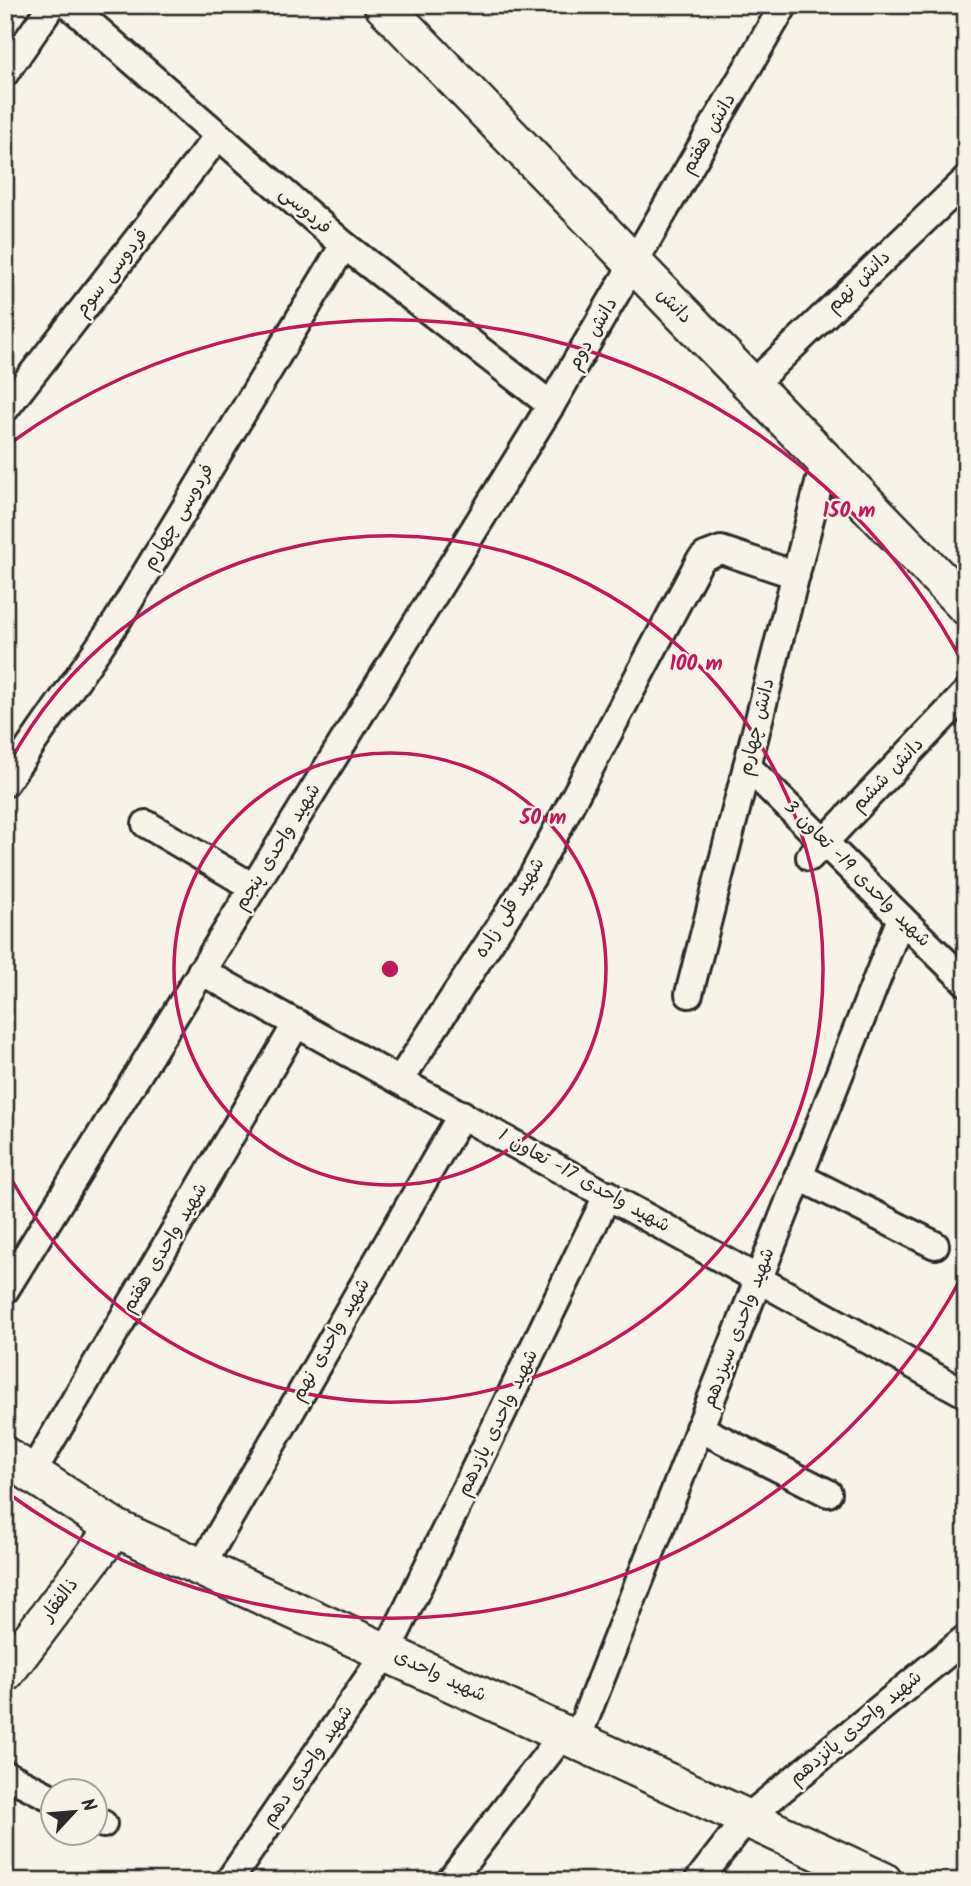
<svg xmlns="http://www.w3.org/2000/svg" width="971" height="1886" font-family="Kalam,'Playpen Sans Arabic',sans-serif">
  <style>
    .lines { fill: none; stroke-linecap: round; stroke-linejoin: round }
    .street-casing { stroke: #2b2b2b; stroke-width: 32 }
    .secondary-casing { stroke: #2b2b2b; stroke-width: 42 }
    .street { stroke: #f7f3e8; stroke-width: 26 }
    .secondary { stroke: #f7f3e8; stroke-width: 37 }
    .ring { fill: none; stroke: #c2185b; stroke-width: 3.5 }
    .labels { text-anchor: middle; dominant-baseline: central; stroke-width: 5; stroke-linejoin: round; paint-order: stroke }
    .street-label { font-size: 19px; fill: #2b2b2b; stroke: #f7f3e8 }
    .centre { fill: #c2185b; stroke: #f7f3e8; stroke-width: 3.5 }
    .ring-label { font-size: 21px; text-anchor: middle; font-weight: bold; fill: #c2185b; stroke: #f7f3e8; stroke-width: 5; stroke-linejoin: round; paint-order: stroke }
  </style>
  <rect width="100%" height="100%" fill="#f7f3e8"/>
  <filter id="ink" filterUnits="userSpaceOnUse"><feTurbulence type="fractalNoise" baseFrequency=".0143" numOctaves="2"/><feDisplacementMap in="SourceGraphic" scale="14" xChannelSelector="R" yChannelSelector="G"/><feConvolveMatrix kernelMatrix="1 2 1 2 8 2 1 2 1" color-interpolation-filters="sRGB"/></filter>
  <g filter="url(#ink)">
    <g class="lines">
      <g class="street-casing">
        <g id="street">
          <polyline points="69,5 344,245 551,405"/>
          <polyline points="5,73 52,5"/>
          <polyline points="752,385 966,180"/>
          <polyline points="5,409 218,136"/>
          <polyline points="747,766 966,982"/>
          <polyline points="5,783 117,621 344,245"/>
          <polyline points="146,824 253,887"/>
          <polyline points="810,857 966,693"/>
          <polyline points="201,971 966,1394"/>
          <polyline points="689,994 825,460"/>
          <polyline points="400,1080 532,877 699,562 705,556 721,550 796,575"/>
          <polyline points="798,1176 935,1245"/>
          <polyline points="5,1290 551,405 784,5"/>
          <polyline points="699,1428 828,1493"/>
          <polyline points="32,1473 297,1023"/>
          <polyline points="201,1567 462,1114"/>
          <polyline points="577,1739 901,918"/>
          <polyline points="5,1774 52,1798"/>
          <polyline points="94,1820 103,1824"/>
          <polyline points="229,1881 387,1651 608,1194"/>
          <polyline points="450,1881 564,1733"/>
          <polyline points="698,1881 747,1818 966,1638"/>
        </g>
      </g>
      <g class="secondary-casing">
        <g id="secondary">
          <polyline points="383,5 966,606"/>
          <polyline points="5,1456 115,1528 883,1881"/>
          <polyline points="5,1673 115,1528"/>
        </g>
      </g>
      <use href="#street" class="street"/>
      <use href="#secondary" class="secondary"/>
    </g>
  </g>
  <g class="ring">
    <circle cx="390" cy="969" r="216"/>
    <path d="M6 769A433 433 0 1 1 6 1169"/>
    <path d="M966 1269A649 649 0 0 1 9 1494M9 444A649 649 0 0 1 966 669"/>
  </g>
  <g class="labels">
    <g class="street-label">
      <text transform="translate(709 134) rotate(-60)">دانش هفتم</text>
      <text transform="translate(305 211) rotate(41)">فردوسی</text>
      <text transform="translate(112 273) rotate(-52)">فردوسی سوم</text>
      <text transform="translate(859 282) rotate(-44)">دانش نهم</text>
      <text transform="translate(674 306) rotate(46)">دانش</text>
      <text transform="translate(593 334) rotate(-60)">دانش دوم</text>
      <text transform="translate(179 517) rotate(-59)">فردوسی چهارم</text>
      <text transform="translate(757 727) rotate(-76)">دانش چهارم</text>
      <text transform="translate(888 775) rotate(-46)">دانش ششم</text>
      <text transform="translate(278 847) rotate(-58)">شهید واحدی پنجم</text>
      <text transform="translate(857 874) rotate(45)">شهید واحدی 19- تعاون 3</text>
      <text transform="translate(510 908) rotate(-58)">شهید قلی زاده</text>
      <text transform="translate(584 1181) rotate(29)">شهید واحدی 17- تعاون 1</text>
      <text transform="translate(165 1248) rotate(-59)">شهید واحدی هفتم</text>
      <text transform="translate(739 1328) rotate(-69)">شهید واحدی سیزدهم</text>
      <text transform="translate(331 1340) rotate(-60)">شهید واحدی نهم</text>
      <text transform="translate(498 1423) rotate(-64)">شهید واحدی یازدهم</text>
      <text transform="translate(60 1600) rotate(-53)">ذالفقار</text>
      <text transform="translate(440 1676) rotate(25)">شهید واحدی</text>
      <text transform="translate(856 1728) rotate(-40)">شهید واحدی پانزدهم</text>
      <text transform="translate(308 1766) rotate(-55)">شهید واحدی دهم</text>
    </g>
  </g>
  <circle cx="390" cy="969" r="10" class="centre"/>
  <g class="ring-label">
    <text x="849" y="517">150 m</text>
    <text x="696" y="670">100 m</text>
    <text x="543" y="824">50 m</text>
  </g>
  <rect width="971" height="1886" fill="none" stroke="#f7f3e8" stroke-width="28"/>
  <rect x="14" y="14" width="943" height="1858" fill="none" stroke="#2b2b2b" stroke-width="2.5" filter="url(#ink)"/>
  <g transform="translate(74 1812) rotate(64)"><circle r="33" fill="#f7f3e8" stroke="#a5a39c" stroke-width="2"/>
  <path d="M0-5L12 26L0 18L-12 26Z" fill="#2b2b2b"/>
  <text y="-10" font-size="19" font-weight="bold" text-anchor="middle" fill="#2b2b2b">N</text>
  </g>
</svg>
